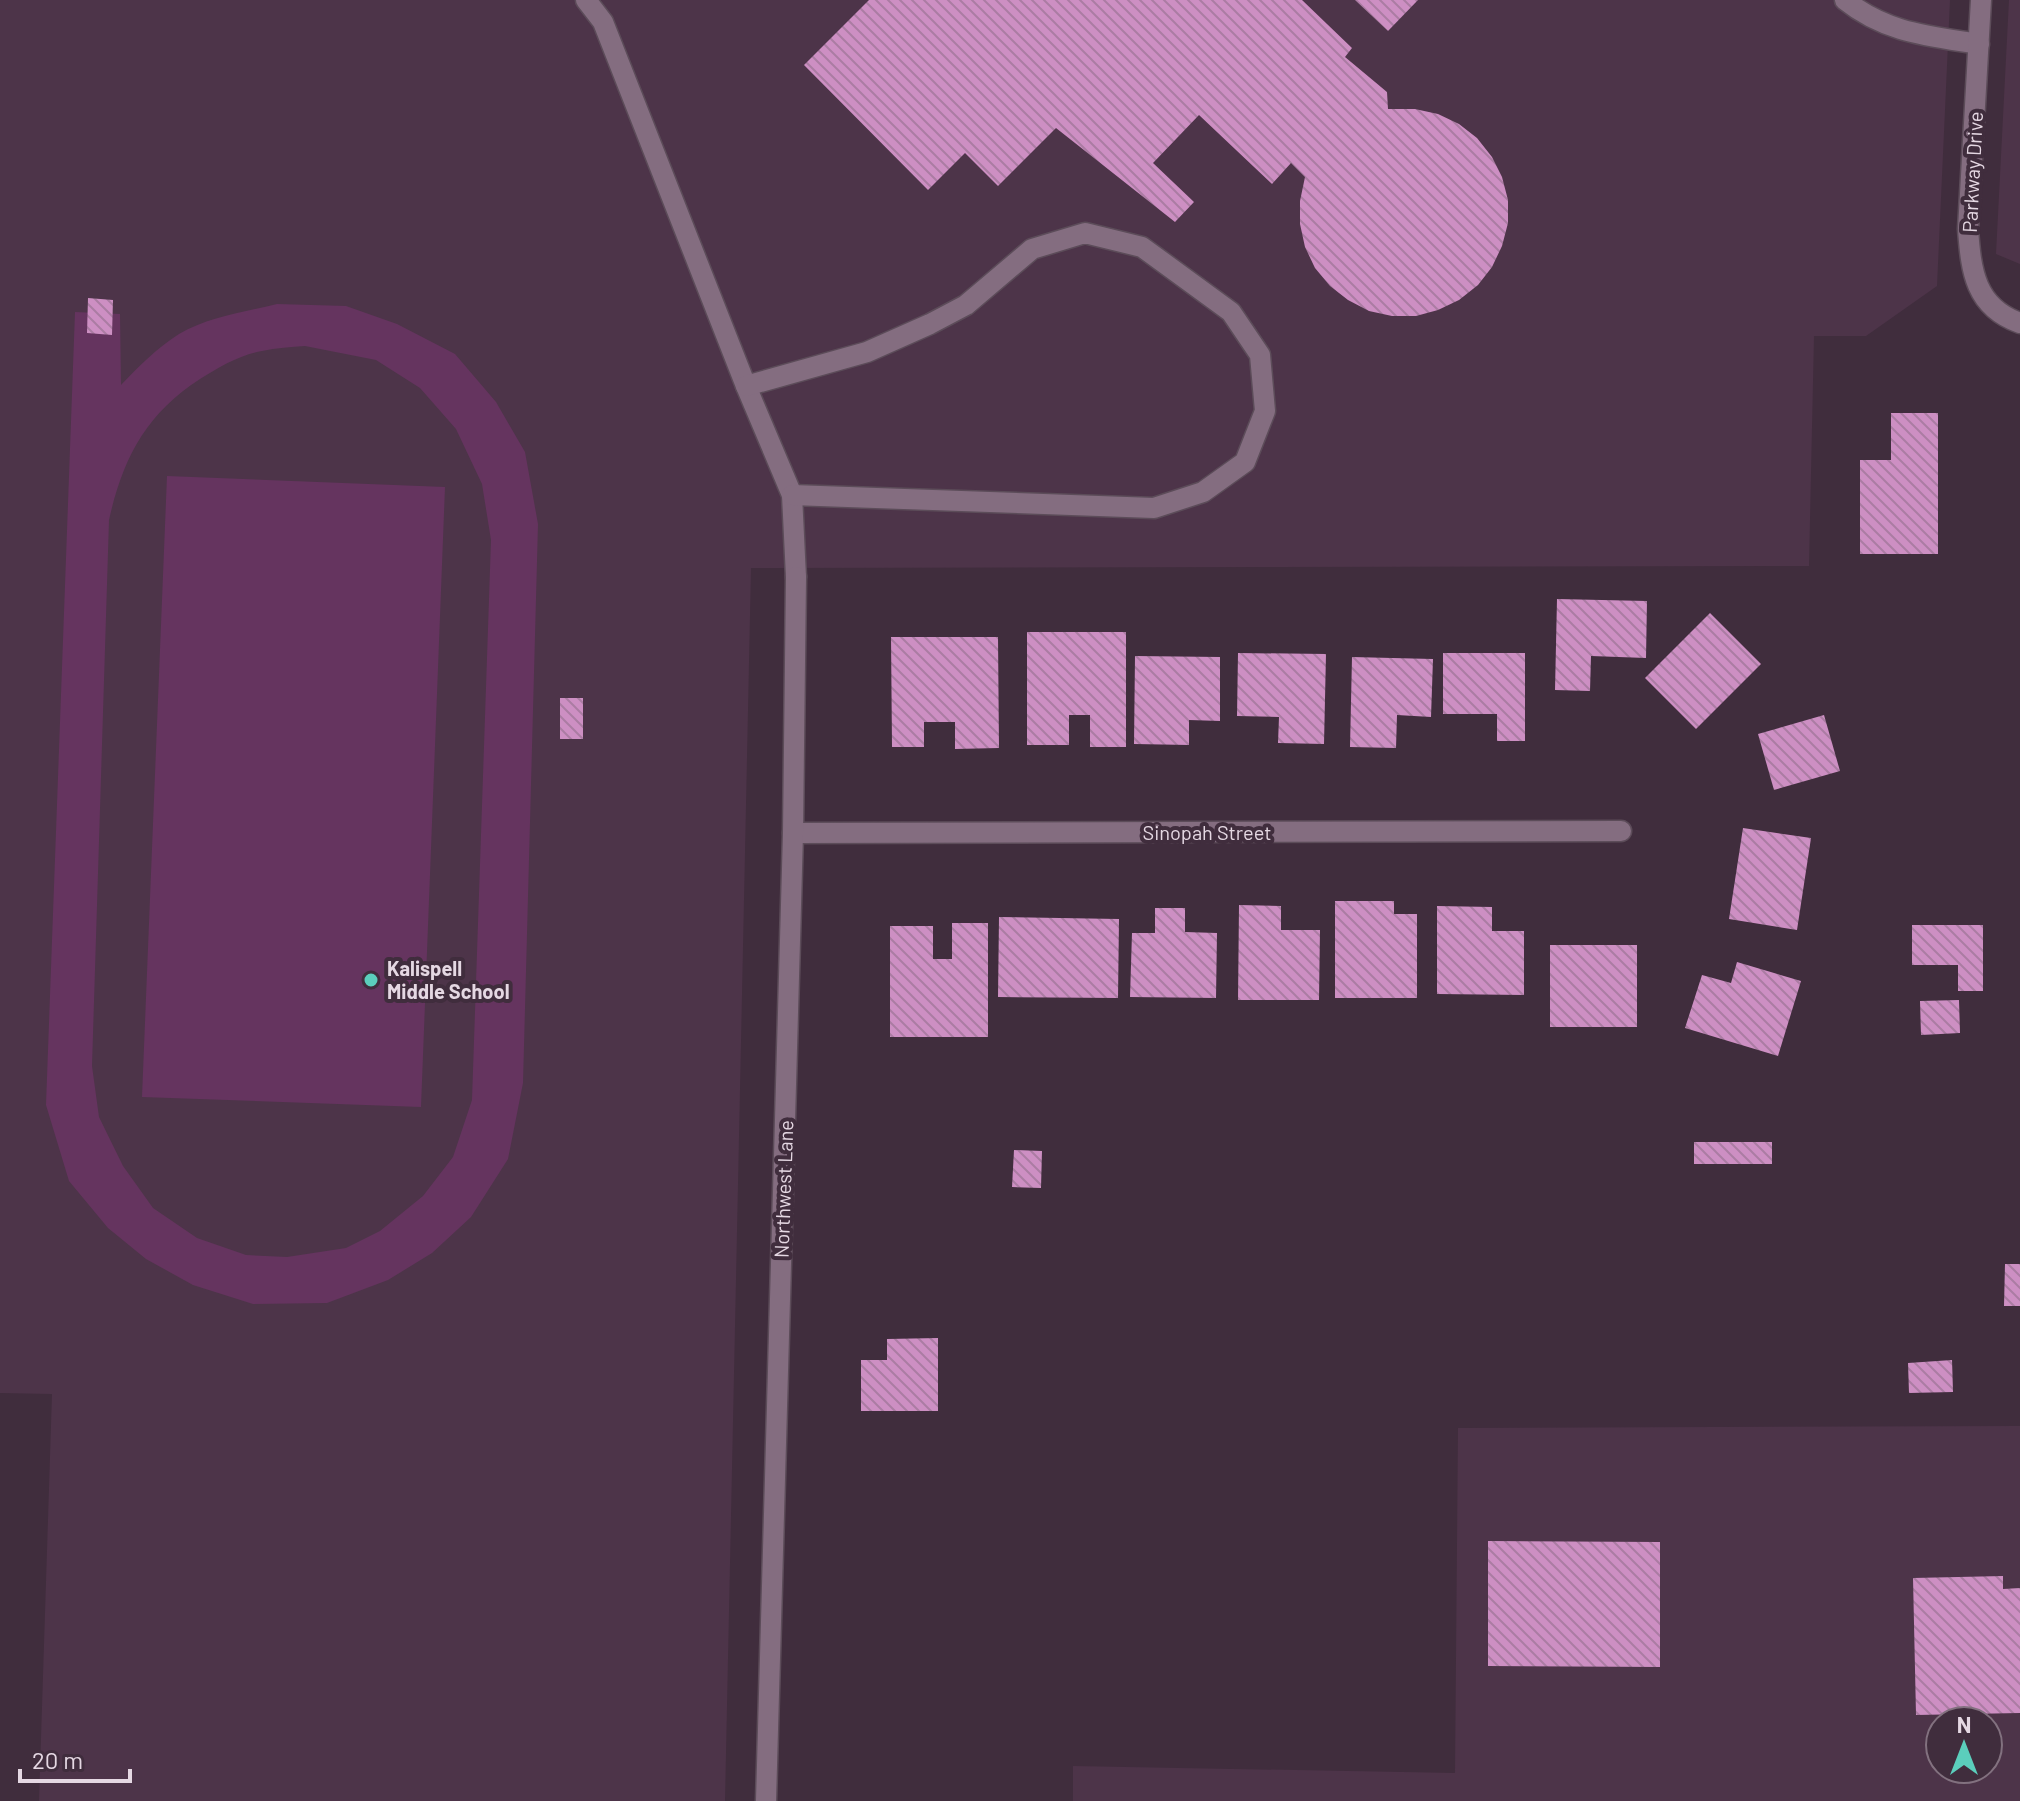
<svg xmlns="http://www.w3.org/2000/svg" width="2020" height="1801" font-family="Barlow,sans-serif">
  <style>
    .built { fill: #4d3449; fill-rule: evenodd }
    .green { fill: #65345f; fill-rule: evenodd }
    .building { fill: url(#building-back-hatch) }
    .lines { fill: none; stroke-linecap: round; stroke-linejoin: round }
    .lane-casing { stroke: #5c4c59; stroke-width: 23 }
    .street-casing { stroke: #5c4c59; stroke-width: 23 }
    .lane { stroke: #846d80; stroke-width: 20 }
    .street { stroke: #846d80; stroke-width: 20 }
    .poi-dot { fill: #5bcebc; stroke: #402d3d; stroke-width: 3 }
    .labels { text-anchor: middle; dominant-baseline: central; stroke-width: 8; stroke-linejoin: round; paint-order: stroke }
    .street-label { font-size: 20px; fill: #e5d8e3; stroke: #402d3d }
    .poi-label { font-size: 20px; font-weight: bold; fill: #e5d8e3; stroke: #402d3d; text-anchor: start }
  </style>
  <defs>
    <pattern id="building-back-hatch" width="6" height="6" patternUnits="userSpaceOnUse" patternTransform="scale(2)"><rect width="6" height="6" fill="#cd8fc3"/><path d="M-1 5l2 2M0 0l6 6M5-1l2 2" fill="none" stroke="#ab7ca3"/></pattern>
  </defs>
  <rect width="100%" height="100%" fill="#402d3d"/>
  <g class="built">
    <polygon points="0,0 1950,0 1937,286 1866,336 1814,336 1809,566 751,568 725,1801 39,1801 52,1394 0,1393"/>
    <polygon points="2009,0 2020,0 2020,264 1996,254"/>
    <path d="M2020,1426V1801H1073V1766L1455,1773L1458,1428ZM1940,1721H1988V1769H1940Z"/>
  </g>
  <g class="green">
    <path d="M277,304L346,306L397,324L455,354L496,402L525,452L538,524L523,1083L508,1159L471,1217L432,1253L388,1280L327,1303L253,1304L193,1285L146,1259L108,1228L69,1181L46,1105L75,312L120,314L121,385C139,366 157,348 179,334C208,317 245,312 277,304ZM305,346L376,360L420,388L456,429L482,484L491,540L472,1100L453,1157L423,1196L380,1231L346,1248L287,1257L246,1255L197,1238L153,1208L123,1166L99,1117L92,1066L109,520C123,458 146,414 200,379C219,367 240,355 262,351C276,348 291,347 305,346Z"/>
    <polygon points="167,476 445,487 421,1107 142,1097"/>
  </g>
  <g class="building">
    <polygon points="869,0 1302,0 1352,48 1345,57 1387,92 1388,109 1415,109 1438,114 1459,124 1477,138 1492,157 1502,177 1508,200 1508,223 1502,246 1492,267 1478,285 1459,300 1438,310 1416,316 1392,316 1369,311 1348,300 1330,286 1315,268 1305,247 1300,224 1300,201 1305,177 1291,163 1272,184 1199,115 1153,163 1194,202 1175,222 1056,128 998,186 965,153 928,190 804,65"/>
    <polygon points="1355,0 1418,0 1388,31"/>
    <polygon points="88,298 113,300 112,335 87,333"/>
    <polygon points="1891,413 1938,413 1938,554 1860,554 1860,460 1891,460"/>
    <polygon points="1557,599 1647,601 1646,658 1591,656 1590,691 1555,690"/>
    <polygon points="1710,613 1761,664 1696,729 1645,678"/>
    <polygon points="1027,632 1126,632 1126,747 1090,747 1090,715 1069,715 1069,745 1027,745"/>
    <polygon points="891,637 998,637 999,748 955,749 955,722 924,722 924,747 892,747"/>
    <polygon points="1238,653 1326,654 1324,744 1278,743 1279,717 1237,716"/>
    <polygon points="1443,653 1525,653 1525,741 1497,741 1497,714 1443,714"/>
    <polygon points="1135,656 1220,657 1220,721 1189,720 1189,745 1134,744"/>
    <polygon points="1352,657 1433,659 1431,717 1397,715 1396,748 1350,747"/>
    <rect x="560" y="698" width="23" height="41"/>
    <polygon points="1824,715 1840,771 1774,790 1758,734"/>
    <polygon points="1743,828 1811,838 1797,930 1729,919"/>
    <polygon points="1335,901 1394,901 1394,914 1417,914 1417,998 1335,998"/>
    <polygon points="1239,905 1281,906 1281,930 1320,930 1319,1000 1238,1000"/>
    <polygon points="1437,906 1492,907 1492,931 1524,931 1524,995 1437,994"/>
    <polygon points="1155,908 1185,908 1185,932 1217,933 1216,998 1130,997 1132,933 1155,933"/>
    <polygon points="999,917 1119,919 1118,998 998,997"/>
    <polygon points="952,923 988,923 988,1037 890,1037 890,926 933,926 933,959 952,959"/>
    <polygon points="1912,925 1983,925 1983,991 1958,991 1958,965 1912,965"/>
    <rect x="1550" y="945" width="87" height="82"/>
    <polygon points="1737,962 1801,981 1778,1056 1685,1028 1702,975 1731,983"/>
    <polygon points="1959,1000 1960,1033 1921,1035 1920,1001"/>
    <rect x="1694" y="1142" width="78" height="22"/>
    <polygon points="1014,1150 1042,1151 1041,1188 1012,1187"/>
    <polygon points="2005,1264 2020,1264 2020,1306 2004,1306"/>
    <polygon points="938,1338 938,1411 861,1411 861,1360 887,1360 887,1339"/>
    <polygon points="1952,1360 1953,1392 1909,1393 1908,1363"/>
    <polygon points="1488,1541 1660,1542 1660,1667 1488,1666"/>
    <polygon points="2003,1576 2003,1589 2020,1588 2020,1713 1916,1715 1913,1578"/>
  </g>
  <g class="lines">
    <g class="lane-casing">
      <g id="lane">
        <polyline points="586,0 603,22 746,386 792,495 796,577"/>
        <path d="M1845,0C1886,33 1929,36 1979,44"/>
        <polyline points="746,386 867,352 930,324 966,305 1032,249 1085,233 1142,247 1231,312 1260,355 1265,411 1245,462 1203,492 1154,508 792,495"/>
      </g>
    </g>
    <g class="street-casing">
      <g id="street">
        <path d="M1981,0L1968,229C1971,271 1975,307 2020,323"/>
        <polyline points="793,833 1621,831"/>
        <polyline points="766,1801 793,833 796,577"/>
      </g>
    </g>
    <use href="#lane" class="lane"/>
    <use href="#street" class="street"/>
  </g>
  <circle class="poi-dot" cx="371" cy="980" r="8"/>
  <g class="labels">
    <g class="street-label">
      <text transform="translate(1972 172) rotate(-87)">Parkway Drive</text>
      <text x="1207" y="832">Sinopah Street</text>
      <text transform="translate(783 1189) rotate(-88)">Northwest Lane</text>
    </g>
    <g class="poi-label">
      <text x="387" y="968">Kalispell<tspan x="387" dy="23">Middle School</tspan></text>
    </g>
  </g>
  <g transform="translate(1964 1745)"><circle r="38" fill="#402d3d" stroke="#82717f" stroke-width="2"/>
  <path d="M0-6L14 30L0 20L-14 30Z" fill="#5bcebc"/>
  <text y="-12" font-size="22" font-weight="bold" text-anchor="middle" fill="#e5d8e3">N</text>
  </g>
  <path d="M20 1769v12h110v-12" fill="none" stroke="#e5d8e3" stroke-width="4"/>
  <text x="32" y="1769" font-size="24" fill="#e5d8e3" stroke="#402d3d" stroke-width="6" paint-order="stroke">20 m</text>
</svg>
